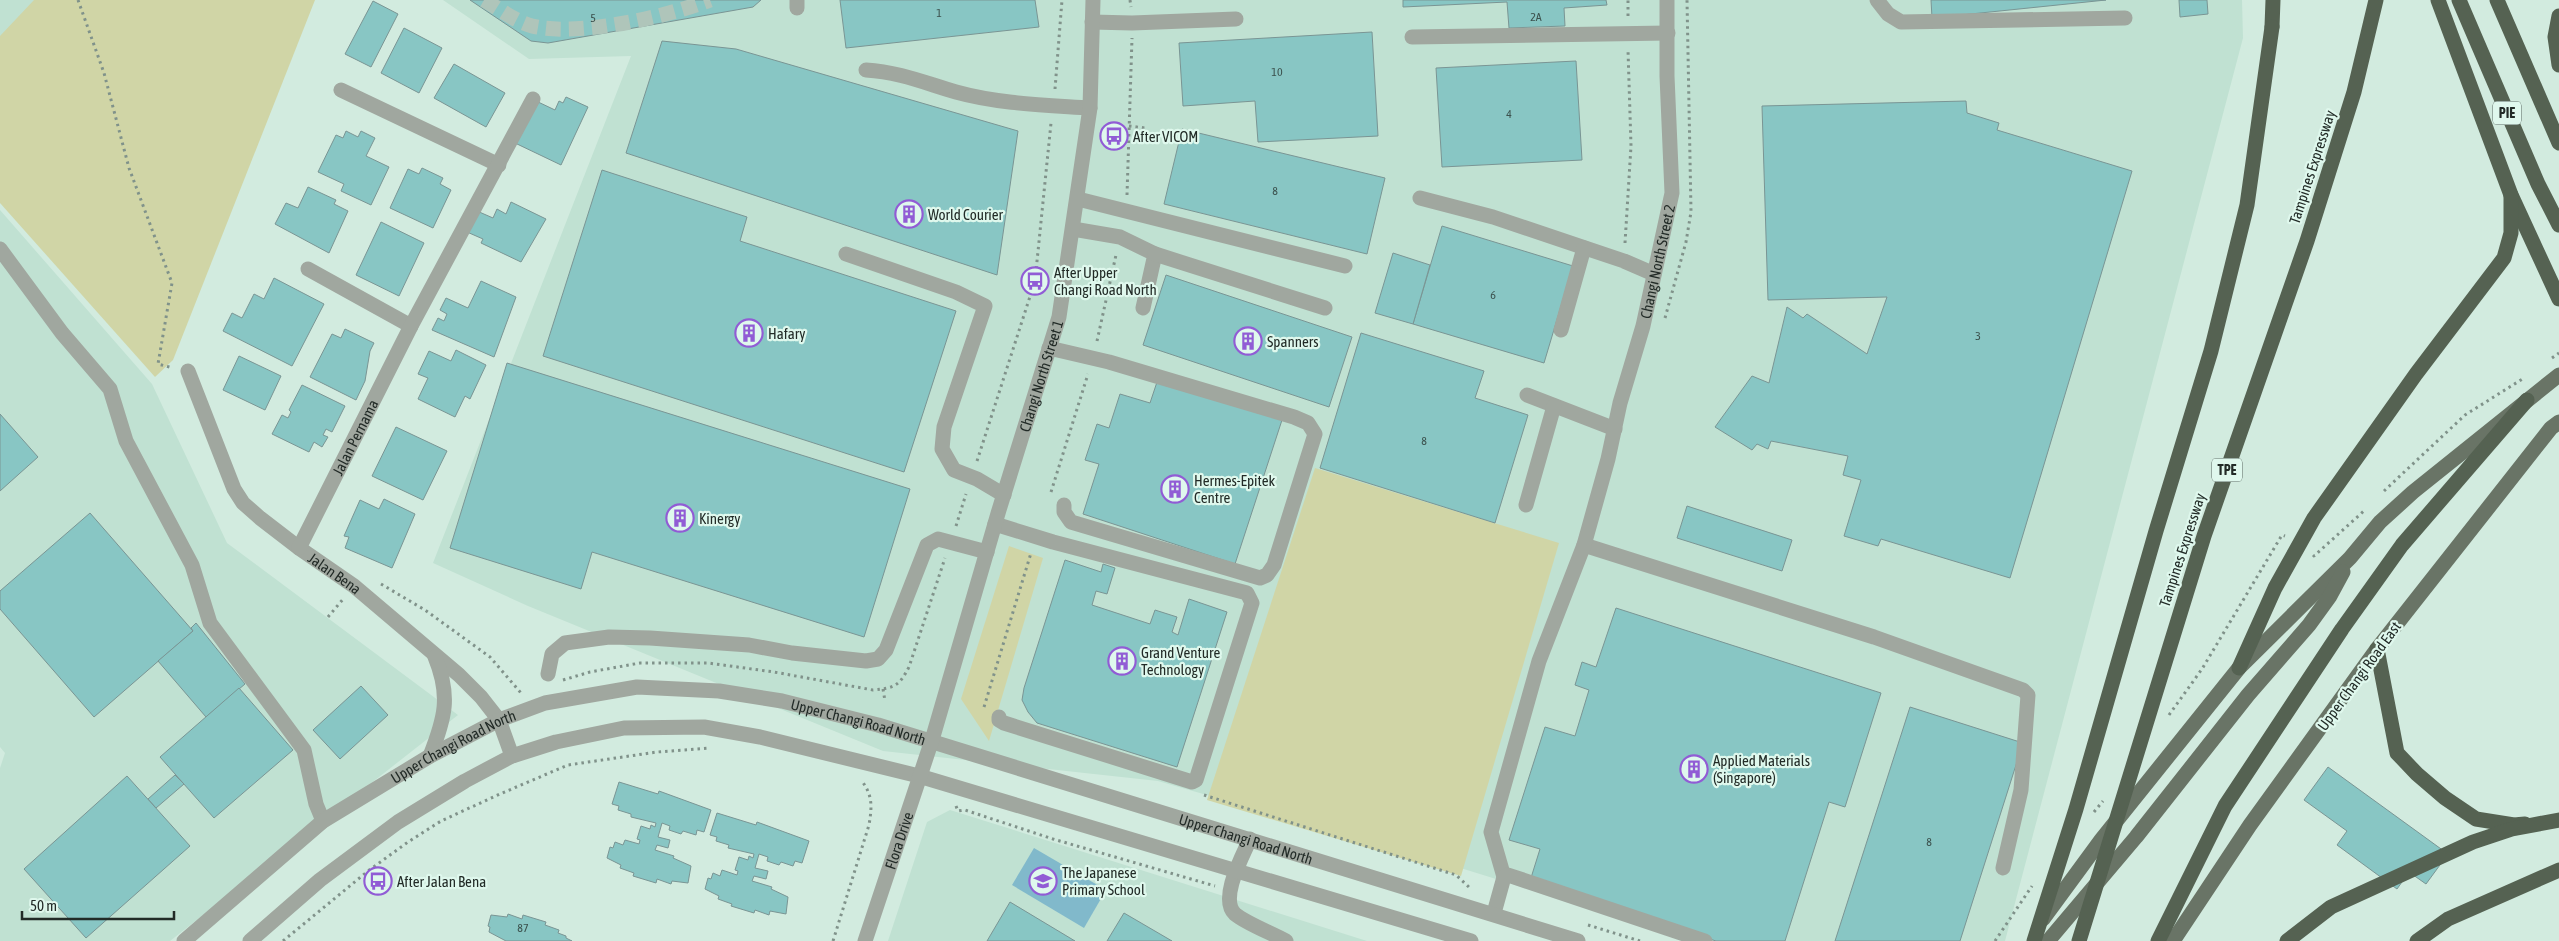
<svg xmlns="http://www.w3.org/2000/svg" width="2559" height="941" font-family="'Asap Condensed',sans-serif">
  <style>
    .built { fill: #c0e1d2 }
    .green { fill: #d0d5a6 }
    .water { fill: #81b9cb }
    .building { fill: #88c6c4; stroke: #7a9594 }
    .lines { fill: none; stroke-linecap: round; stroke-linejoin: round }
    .minor-tunnel { stroke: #afc5ba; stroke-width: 15; stroke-dasharray: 15 8; stroke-linecap: butt }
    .path { stroke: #80928a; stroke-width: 3; stroke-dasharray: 2.5 4; stroke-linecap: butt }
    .minor { stroke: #a0a79f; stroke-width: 15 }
    .major { stroke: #697466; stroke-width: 15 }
    .highway { stroke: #556252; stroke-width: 15 }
    .highway-bridge { stroke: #556252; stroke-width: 15 }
    .labels { text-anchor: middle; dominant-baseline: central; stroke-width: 4.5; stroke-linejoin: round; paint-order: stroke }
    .number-label { font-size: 12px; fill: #3c524e }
    .shield { fill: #dff8ed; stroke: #5b6862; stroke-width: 1 }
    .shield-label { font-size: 14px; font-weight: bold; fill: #222b27 }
    .poi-label { font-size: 15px; fill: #222b27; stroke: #dff8ed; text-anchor: start }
    .street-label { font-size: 15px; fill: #222b27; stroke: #dff8ed }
  </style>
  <rect width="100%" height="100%" fill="#d2ebdf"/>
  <g class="built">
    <polygon points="0,0 60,0 0,66"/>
    <polygon points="443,0 2242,0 2243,38 2005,941 1696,941 1454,866 1158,781 883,751 528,606 433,563 631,56 529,59"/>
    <polygon points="0,210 152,384 227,543 458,715 170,941 0,941 0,768 5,753 0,747"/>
    <polygon points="950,810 1367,941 888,941 927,822"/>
  </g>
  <g class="green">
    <polygon points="34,0 315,0 173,360 155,377 0,203 0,36"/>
    <polygon points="1315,468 1559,543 1461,876 1207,800"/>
    <polygon points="1009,546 1043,558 989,741 961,699"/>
  </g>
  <polygon class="water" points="1034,848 1106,890 1084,928 1012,885"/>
  <g class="building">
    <polygon points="470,0 761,0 753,7 548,43 531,41"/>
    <polygon points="840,0 1035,0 1039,27 846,48"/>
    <polygon points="1403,0 1606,0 1607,5 1564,8 1565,26 1509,28 1507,2 1403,7"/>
    <polygon points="1931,0 2106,0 1932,18"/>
    <polygon points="2179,0 2207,0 2208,14 2180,17"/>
    <polygon points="373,1 398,14 371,67 345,54"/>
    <polygon points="404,28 442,48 419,93 381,73"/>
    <polygon points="1372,32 1378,136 1258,142 1255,101 1183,106 1179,43"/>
    <polygon points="662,41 736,49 1018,131 997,275 626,153"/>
    <polygon points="1576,61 1582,160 1442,167 1436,68"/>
    <polygon points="454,64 505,93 486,127 434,98"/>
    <polygon points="566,97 588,107 561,165 515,143 536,101 555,110 559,101 563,103"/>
    <polygon points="1966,101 1967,113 1999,123 1997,130 2132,171 2010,578 1881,539 1878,546 1844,536 1861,480 1843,475 1848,456 1771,441 1768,449 1757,444 1752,450 1715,427 1752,376 1769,383 1787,307 1803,318 1807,314 1867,354 1887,297 1768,300 1762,106"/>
    <polygon points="1182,129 1385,178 1367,254 1164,204"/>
    <polygon points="346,131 358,137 361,131 375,138 366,156 389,167 371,205 341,191 344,184 318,172 336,135 343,138"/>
    <polygon points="422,168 443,178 440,184 451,190 433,228 390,208 408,169 419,174"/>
    <polygon points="602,170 747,217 740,241 956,311 904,472 543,356"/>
    <polygon points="308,187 336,200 334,204 348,211 329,253 275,224 286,203 298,208"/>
    <polygon points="511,202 546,219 521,262 481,243 483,239 467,232 477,211 493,218 497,209 506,214"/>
    <polygon points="381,222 424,243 399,296 356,275"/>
    <polygon points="1442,226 1573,266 1544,363 1413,324"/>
    <polygon points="1393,253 1430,265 1413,324 1375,313"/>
    <polygon points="1166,275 1352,337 1329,407 1143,345"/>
    <polygon points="274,278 324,304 292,366 223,331 232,313 242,318 254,294 264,299"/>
    <polygon points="481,281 516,297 494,357 432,330 438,318 444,321 447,314 440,310 446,298 468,308"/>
    <polygon points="345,329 374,343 370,351 365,381 356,400 310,377 332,334 341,338"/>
    <polygon points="1361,333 1484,371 1475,398 1528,415 1495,523 1320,468"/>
    <polygon points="456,350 486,365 470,399 465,396 455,417 418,399 428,378 418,374 429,351 451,361"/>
    <polygon points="239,356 281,376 265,410 223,390"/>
    <polygon points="507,363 910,489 864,637 592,552 581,589 450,548"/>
    <polygon points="1158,379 1282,420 1235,564 1083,514 1099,464 1085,460 1097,424 1109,428 1120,394 1150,403"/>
    <polygon points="302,385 345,406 332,432 326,429 323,435 328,437 322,447 314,442 309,452 272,434 282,415 288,418 291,412 289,410"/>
    <polygon points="0,414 38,457 0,491"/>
    <polygon points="396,427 447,451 423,500 372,476"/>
    <polygon points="384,499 415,514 392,568 345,548 349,537 344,536 360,500 379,509"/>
    <polygon points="1687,506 1792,540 1782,571 1677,538"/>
    <polygon points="90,513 193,631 94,717 0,609 0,591"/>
    <polygon points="1065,560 1101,572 1103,564 1115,568 1107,594 1096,591 1092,605 1150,624 1155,610 1177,617 1172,632 1178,635 1189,599 1227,612 1177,767 1037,723 1028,712 1022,700 1024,688"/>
    <polygon points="1616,608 1881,693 1845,807 1829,802 1785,941 1716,941 1530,881 1540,849 1509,840 1545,727 1575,736 1589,690 1575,685 1582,662 1596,667"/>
    <polygon points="196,623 245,684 206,717 158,661 193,631 191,628"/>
    <polygon points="361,686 388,715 340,759 313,730"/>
    <polygon points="239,688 293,750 214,818 160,757"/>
    <polygon points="1910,707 2023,743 1960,941 1835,941"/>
    <polygon points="2328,767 2448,854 2426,884 2409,872 2397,889 2337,845 2347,831 2304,800"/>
    <polygon points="175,775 184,784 156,808 148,799"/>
    <polygon points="127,776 190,846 86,938 24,869"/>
    <polygon points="619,782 658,794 659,791 711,810 704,832 697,830 696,835 683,831 681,834 669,830 670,826 662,823 658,837 670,840 668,848 657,845 655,850 674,856 673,858 691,866 688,883 672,881 671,884 657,879 656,883 633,876 634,873 620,868 621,865 607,858 610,847 613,848 615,842 623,845 625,840 639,844 640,840 637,839 641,826 650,829 651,825 655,827 656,823 631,817 631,814 618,810 619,806 612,804"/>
    <polygon points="717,813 756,825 757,822 809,841 802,863 795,861 793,866 781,862 779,865 767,861 768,857 759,854 755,868 768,871 766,879 754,876 752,881 772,887 771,889 788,897 786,914 770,911 769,915 755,910 754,913 731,906 732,904 718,899 719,896 705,889 708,878 711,879 713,873 720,876 722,870 737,875 738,871 735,870 739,857 748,860 749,856 753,858 754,854 728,848 729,845 716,841 717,837 710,835"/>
    <polygon points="1010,902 1075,941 987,941"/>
    <polygon points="1124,913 1172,941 1107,941"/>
    <polygon points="508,914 522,919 523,915 546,922 545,925 559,930 558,933 566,936 566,938 572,941 506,941 489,932 490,927 488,926 491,915 507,917"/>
  </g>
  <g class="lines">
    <path class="minor-tunnel" d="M484,0C498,8 516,22 532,26C578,37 666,17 710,0"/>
    <g class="path">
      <polyline points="78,0 104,73 129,168 172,283 158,364 173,368"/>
      <polyline points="1130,0 1131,7"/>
      <polyline points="1628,16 1628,0"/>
      <polyline points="1055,89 1062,0"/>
      <polyline points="1129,126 1145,128"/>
      <polyline points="1127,195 1132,38"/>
      <polyline points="1625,243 1631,146 1628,50"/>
      <polyline points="1665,318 1686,242 1691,212 1687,0"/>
      <polyline points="1097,341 1116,255"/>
      <polyline points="2552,358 2559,353"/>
      <polyline points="977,461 1035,281 1051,123"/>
      <polyline points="2384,491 2465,415 2524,378"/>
      <polyline points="1051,492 1088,374"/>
      <polyline points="956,526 966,494"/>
      <polyline points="2313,555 2314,556 2365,510"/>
      <polyline points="381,584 425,610 490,657 521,693"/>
      <polyline points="328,617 344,598"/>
      <path d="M563,680L590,672L640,663H708L774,672L873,690C895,688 899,686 909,667L945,558"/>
      <polyline points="883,689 885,701"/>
      <polyline points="984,707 1031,553"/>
      <polyline points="2169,715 2202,669 2282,535 2285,536"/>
      <polyline points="1204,795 1456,875 1470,888"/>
      <polyline points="956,806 958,811 965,810 1053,839 1215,886"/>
      <polyline points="2094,812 2103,801"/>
      <polyline points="1588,925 1640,941"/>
      <polyline points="283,941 368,871 408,842 441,821 500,794 568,765 657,752 710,748"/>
      <path d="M833,941L869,825C872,807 873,795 861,780"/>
      <polyline points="1995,941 2032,886"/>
    </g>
    <g class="minor">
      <polyline points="797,0 797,8"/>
      <polyline points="1877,0 1888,14 1901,22 2125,18"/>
      <polyline points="1092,22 1132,23 1236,19"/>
      <polyline points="1412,37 1668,33"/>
      <path d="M866,70C899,72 925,83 956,92C999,104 1046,105 1090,108"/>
      <polyline points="341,90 499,165"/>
      <polyline points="1420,198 1493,217 1624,261 1654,274"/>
      <polyline points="1078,199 1345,266"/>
      <polyline points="1073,229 1120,237 1155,254 1143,308"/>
      <polyline points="0,249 62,333 110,389 126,441 192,565 210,623 304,750 316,804 323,821"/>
      <polyline points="846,254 956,292 985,306 944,427 942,449 954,470 977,479 1004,495"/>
      <polyline points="1155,254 1325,308"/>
      <polyline points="308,269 411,326"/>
      <polyline points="1561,330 1584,248"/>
      <polyline points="1049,348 1109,362 1294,417 1308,423 1315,434 1274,565 1267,575 1260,578 1071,522 1064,512 1064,505"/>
      <path id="s1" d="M188,371L234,489L243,503L260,518L299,548L354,586L459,675L481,697L499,720L512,756"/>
      <polyline points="1527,395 1615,429"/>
      <polyline points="1526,505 1554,406"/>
      <polyline points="995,524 1053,542 1247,593 1252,603 1196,780 1192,782 1004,723 999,720 999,717"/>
      <polyline points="1584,545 1874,637 2023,690 2028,695 2021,790 2003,868"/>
      <path id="s2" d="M299,548L411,326L533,99"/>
      <polyline points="548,674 552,654 565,643 609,637 650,638 749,645 792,653 866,661 878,659 886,650 927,545 938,539 987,552"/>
      <path d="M430,756C445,718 451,696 435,657"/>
      <path d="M1250,839C1242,857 1219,899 1235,914C1247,924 1272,933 1286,941"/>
      <path id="s3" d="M1504,877L1491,832L1539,661L1584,545L1608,459L1620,403L1643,326L1672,193L1667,76V0"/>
      <polyline points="1494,913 1504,877 1508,875 1705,941"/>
      <path id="s4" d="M184,941L323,821L430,756L499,720L545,703L637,687L719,691L782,701L878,725L1578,941"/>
      <polyline points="250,941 320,880 398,822 465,781 512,756 556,742 624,728 704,727 760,737 919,776 1471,941"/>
      <path id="s5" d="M865,941L932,740L999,510L1059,317L1090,108L1093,0"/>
    </g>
    <g class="major">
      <polyline points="2043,919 2101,840 2239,668 2350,558 2380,522 2413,492 2559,375"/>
      <polyline points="2048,941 2136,837 2248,695 2309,625 2330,596 2343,572"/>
      <polyline points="2173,941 2250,825 2377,649 2551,428 2559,422"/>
    </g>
    <g class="highway">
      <polyline points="2438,0 2511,195 2559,299"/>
      <polyline points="2459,0 2538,184 2559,225"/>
      <polyline points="2497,0 2559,143"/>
      <polyline points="2559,16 2555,37 2559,65"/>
      <polyline points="2272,27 2273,0"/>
      <polyline points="2377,649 2397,753 2417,774 2445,798 2476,819 2514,825 2525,824"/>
      <polyline points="2239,668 2275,588 2314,518 2416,374 2504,258 2511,233 2511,195"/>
      <polyline points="2158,941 2225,806 2342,629 2402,545 2527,400"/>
      <polyline points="2417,941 2448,919 2559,870"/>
    </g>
    <g class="highway-bridge">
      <polyline points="2034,941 2076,809 2156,531 2211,351 2247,205 2272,27"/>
      <polyline points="2079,941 2204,536 2307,241 2354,92 2376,0"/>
      <polyline points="2287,941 2331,907 2473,842 2512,829 2559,820"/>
    </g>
  </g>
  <defs>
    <g id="bus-ring" transform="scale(1.4375)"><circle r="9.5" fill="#dff8ed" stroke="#915cd5" stroke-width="1.5"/><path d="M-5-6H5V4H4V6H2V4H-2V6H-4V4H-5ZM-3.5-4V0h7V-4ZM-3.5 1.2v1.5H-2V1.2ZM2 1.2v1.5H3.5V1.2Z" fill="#915cd5"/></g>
    <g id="building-ring" transform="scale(1.4375)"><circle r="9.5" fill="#dff8ed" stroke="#915cd5" stroke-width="1.5"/><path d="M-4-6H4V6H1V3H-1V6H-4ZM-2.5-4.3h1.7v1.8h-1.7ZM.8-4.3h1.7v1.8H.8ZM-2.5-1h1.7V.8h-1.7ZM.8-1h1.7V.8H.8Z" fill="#915cd5"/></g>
    <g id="school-ring" transform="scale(1.4375)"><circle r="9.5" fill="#dff8ed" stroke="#915cd5" stroke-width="1.5"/><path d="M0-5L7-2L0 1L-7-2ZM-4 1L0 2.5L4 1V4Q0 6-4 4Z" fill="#915cd5"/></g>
  </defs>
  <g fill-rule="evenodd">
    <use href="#bus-ring" x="1114" y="136"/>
    <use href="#building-ring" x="909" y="214"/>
    <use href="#bus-ring" x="1035" y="281"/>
    <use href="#building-ring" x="749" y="333"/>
    <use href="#building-ring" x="1248" y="341"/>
    <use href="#building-ring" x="1175" y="489"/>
    <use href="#building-ring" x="680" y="518"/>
    <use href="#building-ring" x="1122" y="661"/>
    <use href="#building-ring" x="1694" y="769"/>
    <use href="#bus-ring" x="378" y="881"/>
    <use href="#school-ring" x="1043" y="881"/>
  </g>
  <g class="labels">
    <g class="number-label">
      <text x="939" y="13">1</text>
      <text x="1536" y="17">2A</text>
      <text x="593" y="18">5</text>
      <text x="1277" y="72">10</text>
      <text x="1509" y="114">4</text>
      <text x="1275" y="191">8</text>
      <text x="1493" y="295">6</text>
      <text x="1978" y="336">3</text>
      <text x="1424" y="441">8</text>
      <text x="1929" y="842">8</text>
      <text x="523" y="928">87</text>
    </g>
    <g class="shield">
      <rect x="2493" y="101.5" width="28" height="23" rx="4"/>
      <rect x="2212" y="458.5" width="30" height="23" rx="4"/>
    </g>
    <g class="shield-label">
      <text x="2507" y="113">PIE</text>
      <text x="2227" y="470">TPE</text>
    </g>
    <g class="poi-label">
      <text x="1133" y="136">After VICOM</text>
      <text x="928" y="214">World Courier</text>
      <text x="1054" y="272">After Upper<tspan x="1054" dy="17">Changi Road North</tspan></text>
      <text x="768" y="333">Hafary</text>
      <text x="1267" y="341">Spanners</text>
      <text x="1194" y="480">Hermes-Epitek<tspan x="1194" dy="17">Centre</tspan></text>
      <text x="699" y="518">Kinergy</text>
      <text x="1141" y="652">Grand Venture<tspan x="1141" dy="17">Technology</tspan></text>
      <text x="1713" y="760">Applied Materials<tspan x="1713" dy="17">(Singapore)</tspan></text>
      <text x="1062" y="872">The Japanese<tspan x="1062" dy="17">Primary School</tspan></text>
      <text x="397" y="881">After Jalan Bena</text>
    </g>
    <g class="street-label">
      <text transform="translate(2312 167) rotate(-72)">Tampines Expressway</text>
      <text stroke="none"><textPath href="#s3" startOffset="642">Changi North Street 2</textPath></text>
      <text stroke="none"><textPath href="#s5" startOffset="592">Changi North Street 1</textPath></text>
      <text stroke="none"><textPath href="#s2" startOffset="124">Jalan Pernama</textPath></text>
      <text transform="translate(2182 550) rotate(-72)">Tampines Expressway</text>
      <text stroke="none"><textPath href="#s1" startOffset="259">Jalan Bena</textPath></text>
      <text transform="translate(2359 676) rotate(-54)">Upper Changi Road East</text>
      <text stroke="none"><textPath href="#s4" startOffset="754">Upper Changi Road North</textPath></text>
      <text stroke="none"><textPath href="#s4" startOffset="334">Upper Changi Road North</textPath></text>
      <text stroke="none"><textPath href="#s4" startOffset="1159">Upper Changi Road North</textPath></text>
      <text stroke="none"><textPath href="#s5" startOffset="106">Flora Drive</textPath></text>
    </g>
  </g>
  <path d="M22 911v8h152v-8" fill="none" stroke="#222b27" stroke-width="2.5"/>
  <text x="30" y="911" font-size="15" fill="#222b27" stroke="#dff8ed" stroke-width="4" paint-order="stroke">50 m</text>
</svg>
